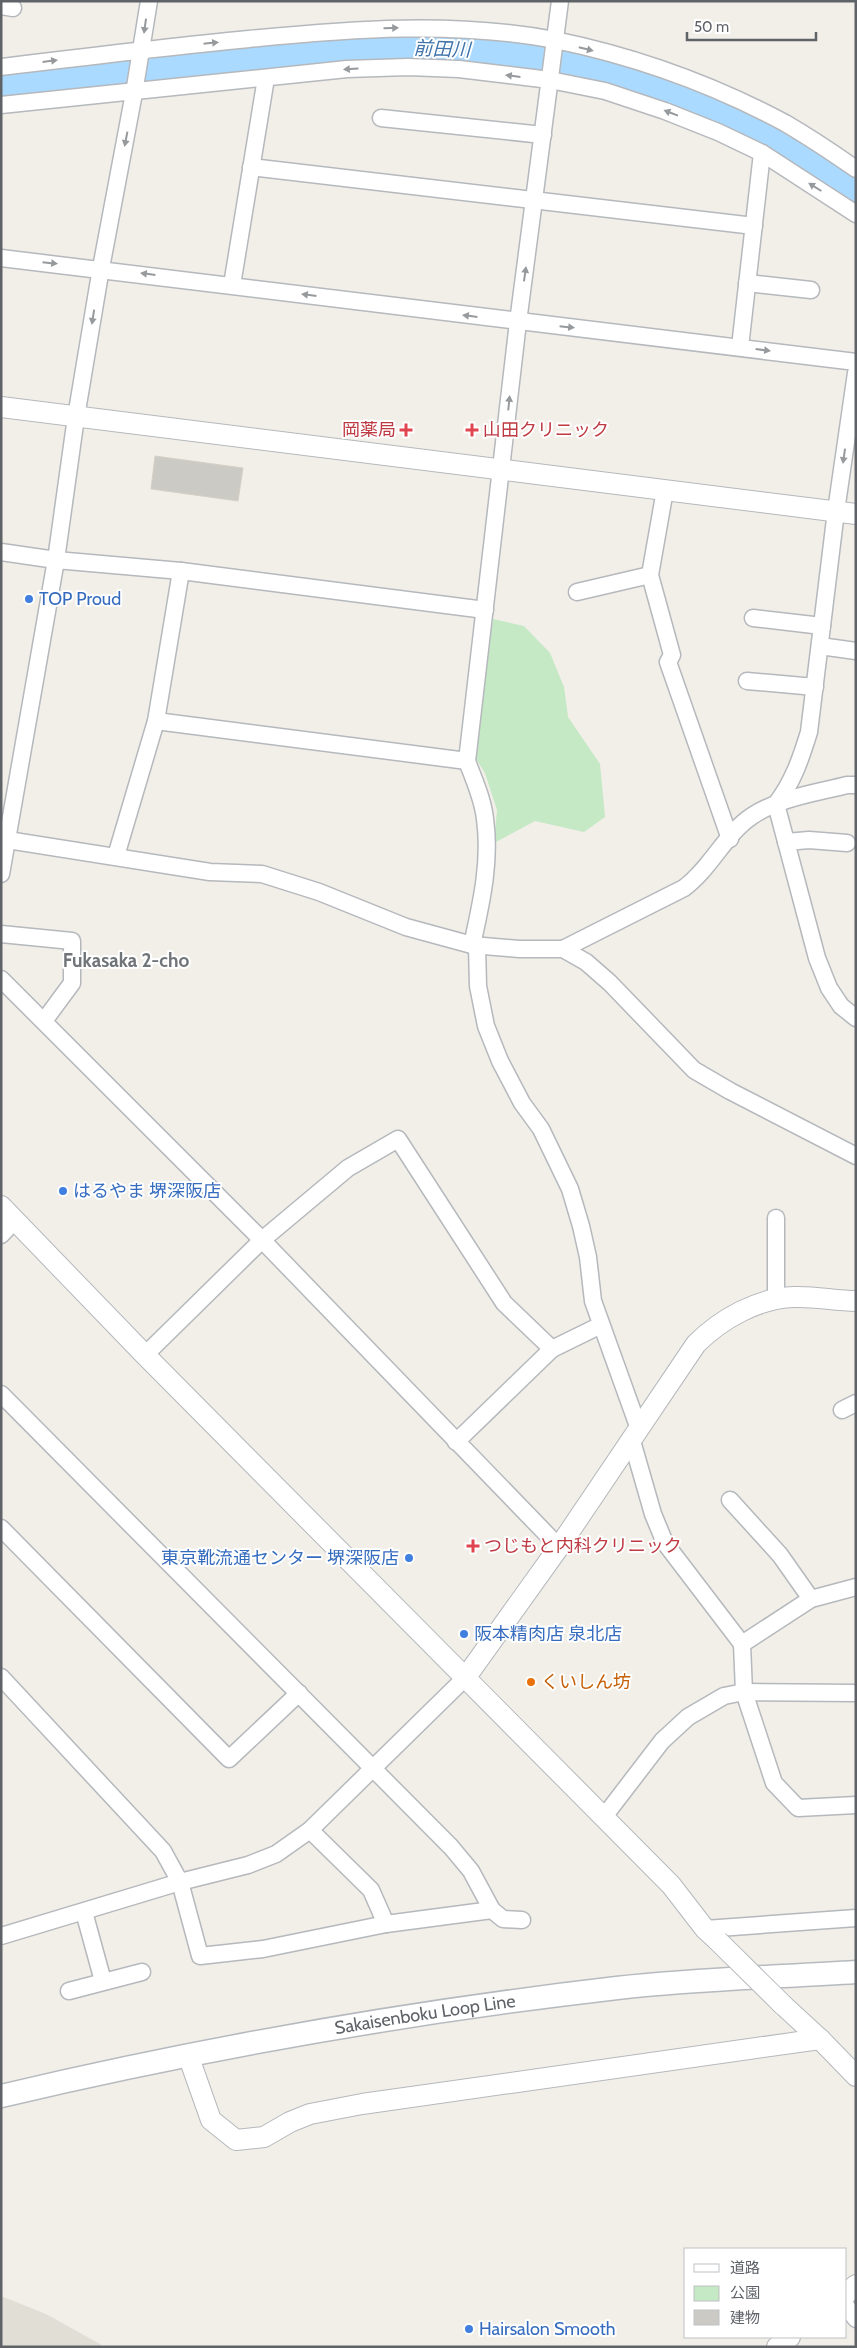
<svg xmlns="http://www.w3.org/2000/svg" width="857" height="2348" font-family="Cabin,'Noto Sans JP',sans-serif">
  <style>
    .education { fill: #e1ded6 }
    .green { fill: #c5e8c5 }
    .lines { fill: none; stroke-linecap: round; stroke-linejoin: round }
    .river { stroke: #aadaff; stroke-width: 31 }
    .building { fill: #cccac5; stroke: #d6d1c6 }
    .minor-casing { stroke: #b5b8bc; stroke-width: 19 }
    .tertiary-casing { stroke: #b5b8bc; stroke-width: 22 }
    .secondary-casing { stroke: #b6babf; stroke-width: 25 }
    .minor { stroke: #fff; stroke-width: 16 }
    .tertiary { stroke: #fff; stroke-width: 20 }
    .secondary { stroke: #fff; stroke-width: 22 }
    .tertiary-bridge-casing { stroke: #b5b8bc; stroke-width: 22; stroke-linecap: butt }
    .tertiary-bridge { stroke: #fff; stroke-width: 20 }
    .oneway { fill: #979a9d }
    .health-dot { fill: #e0444e; stroke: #fff; stroke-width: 2 }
    .shop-dot { fill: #3f7fe0; stroke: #fff; stroke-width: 2 }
    .food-dot { fill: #e8710a; stroke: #fff; stroke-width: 2 }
    .labels { text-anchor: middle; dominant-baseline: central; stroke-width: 4; stroke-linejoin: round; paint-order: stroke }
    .health-label { font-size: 18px; fill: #be3a42; stroke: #fff; text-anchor: start }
    .shop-label { font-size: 18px; fill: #366cbe; stroke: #fff; text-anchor: start }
    .food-label { font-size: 18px; fill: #c56008; stroke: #fff; text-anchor: start }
    .street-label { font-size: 18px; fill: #5f6368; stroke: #fff }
    .water-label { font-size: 19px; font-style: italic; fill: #4174aa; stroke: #fff }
    .neighbourhood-label { font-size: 19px; font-weight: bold; fill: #70757a; stroke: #fff }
  </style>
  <rect width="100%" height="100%" fill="#f1efe8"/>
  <polygon class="education" points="1,2296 46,2314 100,2344 102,2347 1,2347"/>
  <polygon class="green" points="493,619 524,626 550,653 564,687 568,717 600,764 605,817 584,832 535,821 494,843 497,810 485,773 475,757"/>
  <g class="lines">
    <polyline class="river" points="1,85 303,54 398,48 470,50 535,59 600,73 687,99 765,135 856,190"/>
  </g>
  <polygon class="building" points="155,456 243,468 238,501 151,489"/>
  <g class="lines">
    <g class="minor-casing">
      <g id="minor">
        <polyline points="1,6 13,8"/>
        <path d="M1,67C84,57 166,47 249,39C351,29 454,21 555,40C633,56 714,85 785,123C809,137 833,153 856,169"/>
        <polyline points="1,105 347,69 408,67 459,69 550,80 605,91 665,111 718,132 762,153 856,214"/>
        <polyline points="381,118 543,135"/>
        <polyline points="251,167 754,226"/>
        <polyline points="1,258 856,362"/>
        <polyline points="747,283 811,290"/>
        <polyline points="232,285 266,78"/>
        <polyline points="740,347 762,153"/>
        <path d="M856,373L836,511L809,732C801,758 793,782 776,804L817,958L829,988L841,1006L856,1018"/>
        <polyline points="665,490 650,575 672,655 668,662 730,839"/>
        <polyline points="1,552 56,560 181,571 485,610"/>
        <polyline points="577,592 650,575"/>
        <polyline points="753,618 822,626"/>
        <polyline points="820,646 856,651"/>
        <polyline points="747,681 815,687"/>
        <polyline points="156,721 467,761 518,322 560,1"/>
        <path d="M467,761C474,780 483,799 485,819C491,862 481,904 472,945"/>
        <polyline points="1,839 210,872 262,874 319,892 406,927 472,945 519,949 563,949 586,962 610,983 694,1070 730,1091 856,1156"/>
        <polyline points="786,842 809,840 847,843"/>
        <polyline points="116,856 156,721 181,571"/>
        <polyline points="1,874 56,560 76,417 101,268 134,93 149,1"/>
        <polyline points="1,934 72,941 72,983 44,1021"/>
        <polyline points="477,946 478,986 486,1026 500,1061 522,1103 541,1129 570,1189 581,1226 588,1257 593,1301 639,1429"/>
        <path d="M563,949L684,888C711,868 725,834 752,816C779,798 816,793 847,785H856"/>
        <polyline points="1,979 262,1240 559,1547"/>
        <polyline points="776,1218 776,1299"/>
        <polyline points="1,1235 15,1220"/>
        <polyline points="145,1355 262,1240 348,1168 398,1139 504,1303 552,1349"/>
        <polyline points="1,1394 451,1847 471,1871 492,1910"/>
        <polyline points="842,1410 856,1403"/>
        <polyline points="632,1441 653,1514 665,1543 742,1644"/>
        <polyline points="456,1442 552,1349 601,1325"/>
        <polyline points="730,1500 780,1555 811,1599"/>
        <polyline points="1,1528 229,1759 299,1693"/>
        <polyline points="856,1587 811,1599 742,1644 744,1692 774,1783 798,1808 856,1805"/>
        <polyline points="1,1677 163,1851 180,1882 200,1956 263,1949 386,1924 492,1910 503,1919 522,1920"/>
        <polyline points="603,1818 662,1741 688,1717 724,1696 744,1692 856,1693"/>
        <polyline points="310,1830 371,1890 386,1924"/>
        <polyline points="84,1912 103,1981"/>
        <polyline points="705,1929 856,1918"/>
        <polyline points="1,1936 180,1882 248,1865 276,1854 310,1830 466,1677"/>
        <polyline points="69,1991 142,1972"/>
        <polyline points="846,2306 856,2319"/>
      </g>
    </g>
    <g class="tertiary-casing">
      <g id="tertiary">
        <polyline points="1,407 856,514"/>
        <polyline points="1,1206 145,1355 671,1885 705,1929 718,1941"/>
        <path d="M466,1677L559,1547L696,1344C721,1319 758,1298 794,1297C815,1296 835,1301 856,1301"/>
        <polyline points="783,2005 820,2039 856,2076"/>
        <polyline points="188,2055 211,2120 236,2140 264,2137 290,2122 310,2114 362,2104 820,2039"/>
        <polyline points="846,2294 856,2285"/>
        <polyline points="777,2347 790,2337"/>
      </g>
    </g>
    <g class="secondary-casing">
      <g id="secondary">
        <path id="s1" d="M1,2096C204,2048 410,2012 617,1988C696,1979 777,1977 856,1972"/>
      </g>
    </g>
    <use href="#minor" class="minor"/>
    <use href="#tertiary" class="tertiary"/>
    <use href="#secondary" class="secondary"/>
    <g class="tertiary-bridge-casing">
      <polyline id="tertiary-bridge" points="718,1941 783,2005"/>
    </g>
    <use href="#tertiary-bridge" class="tertiary-bridge"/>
  </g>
  <defs><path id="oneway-solid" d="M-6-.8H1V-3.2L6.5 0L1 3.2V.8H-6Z" transform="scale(1.25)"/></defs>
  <g class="oneway">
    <use href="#oneway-solid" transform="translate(145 26) rotate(98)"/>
    <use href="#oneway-solid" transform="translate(391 28) rotate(-2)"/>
    <use href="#oneway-solid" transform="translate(211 43) rotate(-6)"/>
    <use href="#oneway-solid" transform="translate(586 49) rotate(14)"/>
    <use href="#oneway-solid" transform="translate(50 61) rotate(-7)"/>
    <use href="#oneway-solid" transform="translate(351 69) rotate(176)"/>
    <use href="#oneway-solid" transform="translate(513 76) rotate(-173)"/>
    <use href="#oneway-solid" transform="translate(671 113) rotate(-159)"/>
    <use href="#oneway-solid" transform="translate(126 139) rotate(101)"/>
    <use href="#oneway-solid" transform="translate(815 187) rotate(-148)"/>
    <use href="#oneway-solid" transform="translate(50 263) rotate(6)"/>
    <use href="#oneway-solid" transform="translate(148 274) rotate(-173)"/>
    <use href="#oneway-solid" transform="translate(525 274) rotate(-82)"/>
    <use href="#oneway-solid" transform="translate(309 295) rotate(-173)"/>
    <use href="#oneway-solid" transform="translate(470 316) rotate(-173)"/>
    <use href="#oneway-solid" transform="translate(93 317) rotate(99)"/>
    <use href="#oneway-solid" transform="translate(567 327) rotate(6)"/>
    <use href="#oneway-solid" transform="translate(763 350) rotate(7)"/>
    <use href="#oneway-solid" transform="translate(509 403) rotate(-84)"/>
    <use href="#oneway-solid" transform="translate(844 456) rotate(98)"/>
  </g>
  <g class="health-dot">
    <path d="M403.5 422.5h5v5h5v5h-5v5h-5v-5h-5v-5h5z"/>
    <path d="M469.5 422.5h5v5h5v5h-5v5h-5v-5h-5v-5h5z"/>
    <path d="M470.5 1538.5h5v5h5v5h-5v5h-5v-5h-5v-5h5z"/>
  </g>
  <g class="shop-dot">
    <circle cx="29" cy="599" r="5"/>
    <circle cx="63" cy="1191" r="5"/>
    <circle cx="409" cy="1558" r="5"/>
    <circle cx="464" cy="1634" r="5"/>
    <circle cx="469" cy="2329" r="5"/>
  </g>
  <circle class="food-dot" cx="531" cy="1682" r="5"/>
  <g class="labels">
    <g class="health-label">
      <text x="396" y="430" text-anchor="end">岡薬局</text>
      <text x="483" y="430">山田クリニック</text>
      <text x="484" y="1546">つじもと内科クリニック</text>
    </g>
    <g class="shop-label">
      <text x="39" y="599">TOP Proud</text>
      <text x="73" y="1191">はるやま 堺深阪店</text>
      <text x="399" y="1558" text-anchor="end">東京靴流通センター 堺深阪店</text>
      <text x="474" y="1634">阪本精肉店 泉北店</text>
      <text x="479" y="2329">Hairsalon Smooth</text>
    </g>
    <g class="food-label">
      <text x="541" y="1682">くいしん坊</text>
    </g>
    <g class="street-label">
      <text stroke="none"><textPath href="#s1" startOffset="432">Sakaisenboku Loop Line</textPath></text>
    </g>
    <g class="water-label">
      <text transform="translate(442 49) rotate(2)">前田川</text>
    </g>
    <g class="neighbourhood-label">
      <text x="126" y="960">Fukasaka 2-cho</text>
    </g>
  </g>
  <rect width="857" height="2348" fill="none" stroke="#5f6368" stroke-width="5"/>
  <rect x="684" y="2248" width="162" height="90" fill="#ffffff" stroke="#bfc1c3"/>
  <rect x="694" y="2264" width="25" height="8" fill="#ffffff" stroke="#bfc1c3"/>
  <text x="730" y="2273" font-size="15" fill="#5f6368">道路</text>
  <rect x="694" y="2286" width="25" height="15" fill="#c5e8c5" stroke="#bfc1c3"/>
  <text x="730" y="2298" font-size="15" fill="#5f6368">公園</text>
  <rect x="694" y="2310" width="25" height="15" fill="#cccac5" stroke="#bfc1c3"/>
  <text x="730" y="2323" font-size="15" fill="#5f6368">建物</text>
  <path d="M687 32v8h129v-8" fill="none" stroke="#5f6368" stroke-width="2.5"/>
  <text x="694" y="32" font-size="15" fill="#5f6368" stroke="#ffffff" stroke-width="4" paint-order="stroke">50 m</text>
</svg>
